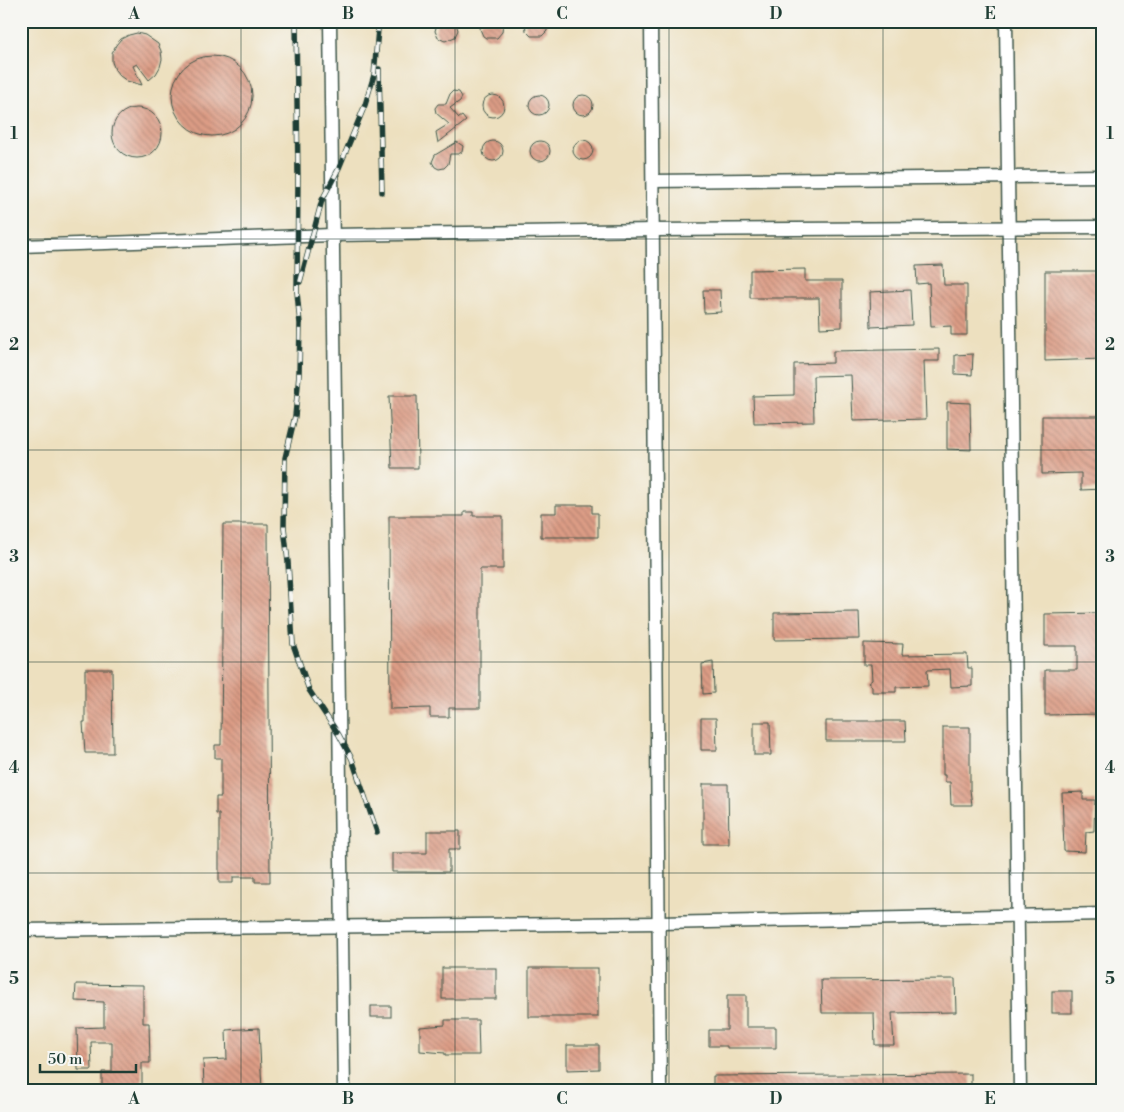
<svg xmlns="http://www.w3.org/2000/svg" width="1124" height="1112" font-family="'Libre Bodoni',serif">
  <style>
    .building { fill: url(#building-back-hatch) }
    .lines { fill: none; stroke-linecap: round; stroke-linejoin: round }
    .minor-casing { stroke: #3e5549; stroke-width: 15 }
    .minor { stroke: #fff; stroke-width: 12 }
    .rail-casing { stroke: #1f3d34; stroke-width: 5.5 }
    .rail { stroke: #f6f6f2; stroke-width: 4; stroke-dasharray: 11; stroke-linecap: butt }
    .grid { fill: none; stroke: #1f3d34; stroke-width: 1; stroke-opacity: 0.55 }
    .neatline { fill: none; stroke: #1f3d34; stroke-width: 2 }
    .grid-label { font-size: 16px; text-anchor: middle; font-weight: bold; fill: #1f3d34 }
  </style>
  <defs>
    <pattern id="building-back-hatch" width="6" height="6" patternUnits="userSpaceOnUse" patternTransform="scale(1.25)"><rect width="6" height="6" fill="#dc9c85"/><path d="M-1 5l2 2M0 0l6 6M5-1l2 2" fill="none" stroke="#b2806e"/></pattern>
  </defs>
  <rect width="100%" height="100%" fill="#f6f6f2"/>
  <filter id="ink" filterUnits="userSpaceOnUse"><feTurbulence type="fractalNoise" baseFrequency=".02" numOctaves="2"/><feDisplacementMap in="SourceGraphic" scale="10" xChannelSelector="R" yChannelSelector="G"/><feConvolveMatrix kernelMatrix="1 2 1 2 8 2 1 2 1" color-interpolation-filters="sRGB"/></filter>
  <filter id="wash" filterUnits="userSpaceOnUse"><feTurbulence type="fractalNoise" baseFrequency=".0096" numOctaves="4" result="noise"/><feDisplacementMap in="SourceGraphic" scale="20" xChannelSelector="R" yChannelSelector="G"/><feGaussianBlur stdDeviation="1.12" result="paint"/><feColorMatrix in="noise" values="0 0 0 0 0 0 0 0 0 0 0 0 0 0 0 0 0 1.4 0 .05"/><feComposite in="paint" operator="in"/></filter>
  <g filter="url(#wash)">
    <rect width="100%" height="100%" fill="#ede0bf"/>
    <g id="blocks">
      <g class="building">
        <polygon points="438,21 455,21 458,30 455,37 445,41 438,38 435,31"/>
        <polygon points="482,21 503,21 502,32 497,38 486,38 483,36 480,29"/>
        <polygon points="525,21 547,21 547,31 542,36 531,36 526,31"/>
        <polygon points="137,33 145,35 158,44 161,51 162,59 160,67 156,74 149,80 137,64 133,66 142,85 127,81 120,76 115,70 112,62 112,53 116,45 121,39 129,35"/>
        <circle cx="212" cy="96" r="40"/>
        <polygon points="453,91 459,92 462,97 460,101 450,108 459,118 462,116 466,121 438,143 436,132 449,124 436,113 435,108 438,104 446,104 450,94"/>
        <circle cx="493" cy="106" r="11"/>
        <circle cx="583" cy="105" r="10"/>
        <circle cx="539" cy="105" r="10"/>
        <circle cx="137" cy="133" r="25"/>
        <circle cx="583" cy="150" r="10"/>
        <circle cx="540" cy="151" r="10"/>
        <circle cx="493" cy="151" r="10"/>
        <polygon points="457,142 463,146 462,152 458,154 450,154 448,164 444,168 439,169 435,167 432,162 435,155"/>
        <polygon points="943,265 944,285 967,285 967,335 951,335 951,326 931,327 929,283 917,284 916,266"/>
        <polygon points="805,269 805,281 842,281 842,327 820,328 819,298 750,298 750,270"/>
        <polygon points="1045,271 1103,271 1103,359 1045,361"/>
        <polygon points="703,290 720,290 721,312 704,313"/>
        <polygon points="910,290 912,325 871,327 870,292"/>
        <polygon points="939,349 939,361 924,361 926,419 853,421 851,375 813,376 814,422 754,423 753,396 794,395 794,364 833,363 833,351"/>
        <polygon points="973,354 972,375 955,374 955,355"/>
        <polygon points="389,396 417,396 418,468 392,468"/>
        <polygon points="947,402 970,403 971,450 947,449"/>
        <polygon points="1042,416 1103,416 1103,489 1081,490 1081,473 1042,474"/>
        <polygon points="556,505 592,505 592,513 598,513 598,537 541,537 541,513 556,513"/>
        <polygon points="464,512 473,512 473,516 503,516 503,569 480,569 480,708 449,708 449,717 430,717 430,708 390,709 389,516 464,516"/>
        <polygon points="223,524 268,524 270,882 255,882 255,877 233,877 233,883 219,883 219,814 216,814 216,797 221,797 221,758 215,758 215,745 221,745"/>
        <polygon points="859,612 860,639 774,640 774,613"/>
        <polygon points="1103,613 1103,714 1045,715 1045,670 1077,670 1077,646 1045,646 1045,614"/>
        <polygon points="864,643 903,644 902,655 967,654 968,668 972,668 972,686 951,687 950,669 927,670 928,686 896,687 896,692 872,692 872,686 868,683 872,680 871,665 864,665"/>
        <polygon points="713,662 714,693 703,694 702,664"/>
        <polygon points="85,669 112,669 113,753 85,753 83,722 85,722"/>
        <polygon points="701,718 716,718 717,750 701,750"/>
        <polygon points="826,721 905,721 906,741 826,741"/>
        <polygon points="754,722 770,722 771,755 754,755"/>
        <polygon points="943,727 970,727 970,790 972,805 951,805 950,782 945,782 945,775 943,775"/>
        <polygon points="703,784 728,784 729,844 703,844"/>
        <polygon points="1083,792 1083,800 1095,800 1094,831 1086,832 1085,852 1064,851 1062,793"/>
        <polygon points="427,831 460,831 460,849 449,849 449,872 392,872 392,853 427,853"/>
        <rect x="442" y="968" width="54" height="31"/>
        <rect x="529" y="968" width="69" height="49"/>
        <polygon points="955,979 956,1012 892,1013 894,1045 875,1045 874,1013 822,1013 821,980"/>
        <polygon points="76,984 143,985 143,1023 149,1023 150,1063 142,1063 142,1091 102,1091 102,1072 112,1072 112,1042 91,1042 92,1070 78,1070 77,1028 104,1027 104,1002 75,1001"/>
        <rect x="1052" y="991" width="20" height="22"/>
        <polygon points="727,995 746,995 746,1027 776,1027 776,1048 727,1048 727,1046 709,1046 709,1030 727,1030"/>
        <rect x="371" y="1006" width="20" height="11"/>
        <polygon points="445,1020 478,1020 479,1055 445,1055 445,1053 420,1051 420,1027 445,1025"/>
        <polygon points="259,1028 262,1091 224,1091 223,1085 204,1086 203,1060 227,1059 226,1030"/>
        <polygon points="567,1045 599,1045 599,1069 567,1070"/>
        <polygon points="971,1074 971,1091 767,1091 767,1087 727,1087 727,1091 713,1091 713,1076"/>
      </g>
    </g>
  </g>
  <g filter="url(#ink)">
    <use href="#blocks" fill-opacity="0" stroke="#3e5549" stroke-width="1"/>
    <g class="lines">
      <g class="minor-casing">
        <g id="minor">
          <polyline points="330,21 344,1091"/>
          <polyline points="651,21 660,1091"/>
          <polyline points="1006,21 1020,1091"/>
          <polyline points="653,181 1103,176"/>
          <polyline points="21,246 332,235 654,230 1103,227"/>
          <polyline points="21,930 659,923 1103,914"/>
        </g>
      </g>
      <use href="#minor" class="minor"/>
      <g class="rail-casing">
        <g id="rail">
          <polyline points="296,21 298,177 297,292 300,324 299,375 295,416 285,458 284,527 288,562 293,644 309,690 339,735 352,759 377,832"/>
          <polyline points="379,69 382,192"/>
          <polyline points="300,282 322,200 339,168 365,105 374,75 378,29"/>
        </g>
      </g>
      <use href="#rail" class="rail"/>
    </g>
  </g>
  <path class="grid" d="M241,21V1091M455,21V1091M669,21V1091M883,21V1091M21,239H1103M21,450H1103M21,662H1103M21,873H1103"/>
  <rect width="1124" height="1112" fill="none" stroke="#f6f6f2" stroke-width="55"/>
  <path d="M40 1064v8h96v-8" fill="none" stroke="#1f3d34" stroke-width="2.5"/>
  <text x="48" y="1064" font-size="15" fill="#1f3d34" stroke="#f6f6f2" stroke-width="4" paint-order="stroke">50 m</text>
  <rect x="28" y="28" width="1068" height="1056" class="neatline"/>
  <g class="grid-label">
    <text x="134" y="19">A</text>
    <text x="348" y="19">B</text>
    <text x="562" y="19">C</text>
    <text x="776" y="19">D</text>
    <text x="990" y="19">E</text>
    <text x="14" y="139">1</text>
    <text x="1110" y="139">1</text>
    <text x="14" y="350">2</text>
    <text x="1110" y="350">2</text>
    <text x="14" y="562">3</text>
    <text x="1110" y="562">3</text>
    <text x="14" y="773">4</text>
    <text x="1110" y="773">4</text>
    <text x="14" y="984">5</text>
    <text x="1110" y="984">5</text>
    <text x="134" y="1104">A</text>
    <text x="348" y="1104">B</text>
    <text x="562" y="1104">C</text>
    <text x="776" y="1104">D</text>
    <text x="990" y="1104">E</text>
  </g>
</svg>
